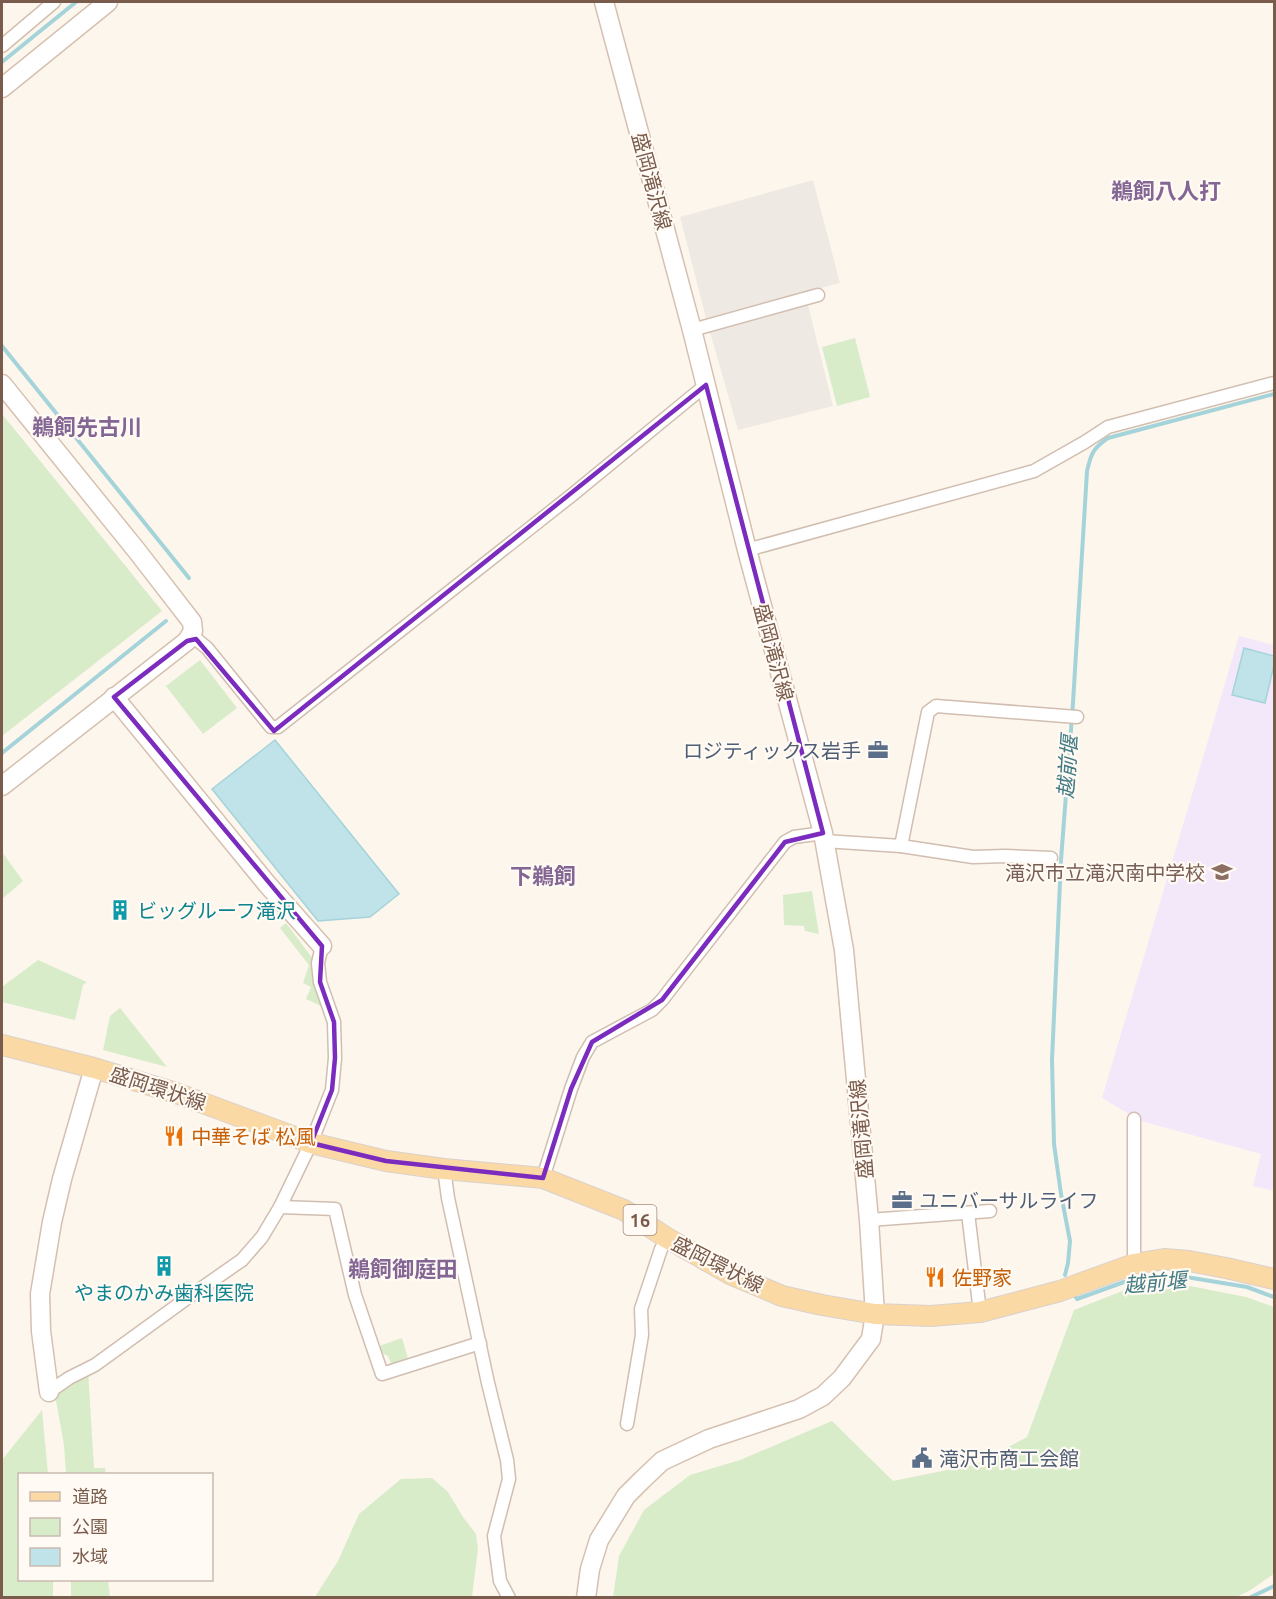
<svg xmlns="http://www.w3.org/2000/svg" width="1276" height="1599" font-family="Ubuntu,'Noto Sans JP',sans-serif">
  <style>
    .industrial { fill: #efe9e4 }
    .education { fill: #f3e8fa }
    .green { fill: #d8ecc9 }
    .water { fill: #bfe3e8; stroke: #a5d3da; stroke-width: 1.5 }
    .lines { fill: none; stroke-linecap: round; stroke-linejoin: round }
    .stream { stroke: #a5d3da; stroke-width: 4 }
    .street-casing { stroke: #d1beb0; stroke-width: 15 }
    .secondary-casing { stroke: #d6c0b0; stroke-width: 21 }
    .primary-casing { stroke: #dad1cd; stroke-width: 22 }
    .street { stroke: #fff; stroke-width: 12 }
    .secondary { stroke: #fff; stroke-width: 18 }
    .primary { stroke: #fbd9a5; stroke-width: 20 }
    .marked { fill: none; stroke: #7b2cbf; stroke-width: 4.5; stroke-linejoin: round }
    .labels { text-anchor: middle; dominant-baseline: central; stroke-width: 4.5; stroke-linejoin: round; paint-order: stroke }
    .shield { fill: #fffaf3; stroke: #a28b7f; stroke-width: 1.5 }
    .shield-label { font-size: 18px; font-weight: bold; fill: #7a5c4d }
    .street-label { font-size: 20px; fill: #7a5c4d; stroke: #fffaf3 }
    .service-label { font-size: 20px; fill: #4e5e75; stroke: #fffaf3; text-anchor: start }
    .education-label { font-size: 20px; fill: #785e54; stroke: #fffaf3; text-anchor: end }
    .culture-label { font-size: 20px; fill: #0d838f; stroke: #fffaf3; text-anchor: start }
    .food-label { font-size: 20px; fill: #c56008; stroke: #fffaf3; text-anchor: start }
    .water-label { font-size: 21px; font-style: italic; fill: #437c86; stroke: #fffaf3 }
    .quarter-label { font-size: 22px; font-weight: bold; fill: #846695; stroke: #fffaf3 }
  </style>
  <rect width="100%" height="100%" fill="#fdf6ec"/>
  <g class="industrial">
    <polygon points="813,180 840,283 706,318 680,217"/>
    <polygon points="808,305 833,406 738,430 710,332"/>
  </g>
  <polygon class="education" points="1239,636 1274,645 1274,1191 1253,1186 1261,1154 1141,1121 1102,1098"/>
  <g class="green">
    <polygon points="855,338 870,397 837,406 822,347"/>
    <polygon points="2,414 162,611 2,736"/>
    <polygon points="200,660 237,708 203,734 166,686"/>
    <polygon points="2,852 23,881 2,899"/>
    <polygon points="812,891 819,934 805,931 804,926 784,925 783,895"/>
    <polygon points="286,923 316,963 323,1007 306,999 311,987 303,983 309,965 280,928"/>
    <polygon points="38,960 87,982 83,985 75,1020 2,1002 2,987"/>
    <polygon points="120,1008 167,1067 103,1050 110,1016"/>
    <polygon points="1180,1284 1246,1297 1274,1307 1274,1574 1249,1591 1234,1598 613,1597 619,1556 644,1510 690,1475 740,1460 832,1421 893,1481 977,1464 1027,1437 1074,1310 1125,1290"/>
    <polygon points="402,1338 409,1362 393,1368 388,1356 380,1352 379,1346"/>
    <polygon points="88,1370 94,1468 105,1468 106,1474 66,1474 64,1445 55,1395"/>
    <polygon points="42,1410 48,1474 20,1474 20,1580 53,1580 53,1597 2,1597 2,1460"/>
    <polygon points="432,1478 448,1492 463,1517 476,1534 478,1549 472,1597 315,1597 338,1561 359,1514 401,1479"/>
    <polygon points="71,1580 108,1580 110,1597 71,1597"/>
  </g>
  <g class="water">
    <polygon points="1244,648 1274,656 1274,665 1265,703 1232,695"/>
    <polygon points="275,740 399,894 370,917 318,921 212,789"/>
  </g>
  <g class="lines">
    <g class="stream">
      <polyline points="2,62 76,2"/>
      <polyline points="2,346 189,578"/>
      <polyline points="2,753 166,621"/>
      <path d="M1065,1275L1068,1263L1070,1241L1061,1194L1054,1144L1052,1060L1061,860L1073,703L1087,471C1091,454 1093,448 1108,438L1274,394"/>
      <polyline points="1074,1294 1077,1299 1124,1282 1180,1276 1247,1287 1274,1297"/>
      <polyline points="1249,1598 1274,1586"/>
    </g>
    <g class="street-casing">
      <g id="street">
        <polyline points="2,46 54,2"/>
        <polyline points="692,330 818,295"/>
        <polyline points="747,550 1034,471 1085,442 1108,427 1274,383"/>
        <polyline points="187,641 196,639 207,648 271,727 278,727 572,495 706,385"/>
        <polyline points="824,841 901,846 973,857 1005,856 1051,858"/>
        <polyline points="901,846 928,712 936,706 1077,717"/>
        <polyline points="444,1169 448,1198 488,1383 507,1460 509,1479 494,1536 500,1581 509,1598"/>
        <polyline points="543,1178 571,1089 583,1057 592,1042 652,1010 662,1000 785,842 794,837 823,833"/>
        <polyline points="280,1207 335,1209 355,1295 382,1374 480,1343"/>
        <polyline points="968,1213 980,1312"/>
        <polyline points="869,1220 990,1211"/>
        <polyline points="1134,1264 1134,1119"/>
        <polyline points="49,1392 69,1378 95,1365 186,1299 242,1260 262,1237 280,1207 311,1143 332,1090 335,1058 334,1022 320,982 318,963 322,946"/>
        <polyline points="627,1424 642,1335 641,1309 661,1249 667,1238"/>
      </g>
    </g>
    <g class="secondary-casing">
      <g id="secondary">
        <polyline points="2,88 108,2"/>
        <polyline points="2,384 137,551 192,622 193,631 187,641 2,786"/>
        <polyline points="114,697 267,884 322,946"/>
        <polyline points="49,1392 41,1331 40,1294 52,1222 62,1179 94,1068"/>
        <polyline points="586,1598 590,1569 599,1540 626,1496 642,1480 662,1461 709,1439 799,1409 823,1396 842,1378 871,1339 875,1314 869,1220 844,950 823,833 747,550 692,330 604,2"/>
      </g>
    </g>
    <g class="primary-casing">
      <polyline id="primary" points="2,1045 94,1068 176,1093 311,1143 386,1161 444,1169 543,1178 624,1210 667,1238 730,1274 782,1296 822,1305 875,1314 931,1316 980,1312 1060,1291 1134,1264 1164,1259 1189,1261 1226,1268 1274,1279"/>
    </g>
    <use href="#street" class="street"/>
    <use href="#secondary" class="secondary"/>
    <use href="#primary" class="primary"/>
  </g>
  <path class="marked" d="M706,385L823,833L785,842L662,1000L592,1042L571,1089L543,1178L386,1161L311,1143L332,1090L335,1058L334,1022L320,982L322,946L114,697L187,641L196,639L274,731Z"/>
  <defs>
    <g id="office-bare" transform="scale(1.62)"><path d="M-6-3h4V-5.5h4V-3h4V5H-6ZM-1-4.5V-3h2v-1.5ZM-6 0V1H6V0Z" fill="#5c6f8a" stroke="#fffaf3" stroke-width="2.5" paint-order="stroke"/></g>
    <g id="school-bare" transform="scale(1.62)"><path d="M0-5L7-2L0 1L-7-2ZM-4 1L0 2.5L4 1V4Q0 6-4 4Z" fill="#8d6e63" stroke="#fffaf3" stroke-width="2.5" paint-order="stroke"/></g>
    <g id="building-bare" transform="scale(1.62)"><path d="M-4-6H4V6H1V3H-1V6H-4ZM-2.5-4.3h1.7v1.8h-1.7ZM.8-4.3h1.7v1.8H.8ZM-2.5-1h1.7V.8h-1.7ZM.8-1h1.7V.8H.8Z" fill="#0f9aa8" stroke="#fffaf3" stroke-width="2.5" paint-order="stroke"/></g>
    <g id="restaurant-bare" transform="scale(1.62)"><path d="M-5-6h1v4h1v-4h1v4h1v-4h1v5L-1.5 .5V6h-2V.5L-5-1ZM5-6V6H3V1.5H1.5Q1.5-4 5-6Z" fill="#e8710a" stroke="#fffaf3" stroke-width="2.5" paint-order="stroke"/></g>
    <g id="civic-bare" transform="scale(1.62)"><path d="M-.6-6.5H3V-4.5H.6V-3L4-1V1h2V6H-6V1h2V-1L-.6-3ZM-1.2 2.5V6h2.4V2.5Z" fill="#5c6f8a" stroke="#fffaf3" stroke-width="2.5" paint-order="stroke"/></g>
  </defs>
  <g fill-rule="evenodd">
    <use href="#office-bare" x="878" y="750"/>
    <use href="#school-bare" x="1222" y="872"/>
    <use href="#building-bare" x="120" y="910"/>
    <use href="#restaurant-bare" x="174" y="1136"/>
    <use href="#office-bare" x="902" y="1200"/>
    <use href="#building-bare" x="164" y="1266"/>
    <use href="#restaurant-bare" x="935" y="1277"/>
    <use href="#civic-bare" x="922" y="1458"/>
  </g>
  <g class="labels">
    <rect class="shield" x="623.5" y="1205" width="33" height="30" rx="4.5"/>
    <g class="shield-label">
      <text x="640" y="1220">16</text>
    </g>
    <g class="street-label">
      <text transform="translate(652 181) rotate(75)">盛岡滝沢線</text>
      <text transform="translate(774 652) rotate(75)">盛岡滝沢線</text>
      <text transform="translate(158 1088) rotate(18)">盛岡環状線</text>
      <text transform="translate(861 1129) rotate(-95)">盛岡滝沢線</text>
      <text transform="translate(718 1264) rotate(27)">盛岡環状線</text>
    </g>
    <g class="service-label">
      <text x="861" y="750" text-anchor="end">ロジティックス岩手</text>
      <text x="919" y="1200">ユニバーサルライフ</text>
      <text x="939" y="1458">滝沢市商工会館</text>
    </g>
    <g class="education-label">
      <text x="1205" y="872">滝沢市立滝沢南中学校</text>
    </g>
    <g class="culture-label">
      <text x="137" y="910">ビッグルーフ滝沢</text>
      <text x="164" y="1292" text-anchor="middle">やまのかみ歯科医院</text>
    </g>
    <g class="food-label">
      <text x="191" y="1136">中華そば 松風</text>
      <text x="952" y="1277">佐野家</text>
    </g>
    <g class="water-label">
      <text transform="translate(1067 767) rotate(-86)">越前堰</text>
      <text transform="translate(1155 1282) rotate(-5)">越前堰</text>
    </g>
    <g class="quarter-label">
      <text x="1166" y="190">鵜飼八人打</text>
      <text x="87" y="426">鵜飼先古川</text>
      <text x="543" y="875">下鵜飼</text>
      <text x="403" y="1268">鵜飼御庭田</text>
    </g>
  </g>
  <rect width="1276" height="1599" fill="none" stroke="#7a5c4d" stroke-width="6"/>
  <rect x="18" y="1473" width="195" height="108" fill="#fffaf3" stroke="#cabbb1" stroke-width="1.5"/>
  <rect x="30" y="1492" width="30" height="9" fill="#fbd9a5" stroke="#cabbb1" stroke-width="1.5"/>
  <text x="72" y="1503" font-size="18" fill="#7a5c4d">道路</text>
  <rect x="30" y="1518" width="30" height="18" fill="#d8ecc9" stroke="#cabbb1" stroke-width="1.5"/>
  <text x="72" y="1533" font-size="18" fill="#7a5c4d">公園</text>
  <rect x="30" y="1548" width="30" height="18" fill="#bfe3e8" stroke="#cabbb1" stroke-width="1.5"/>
  <text x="72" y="1563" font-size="18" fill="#7a5c4d">水域</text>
</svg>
